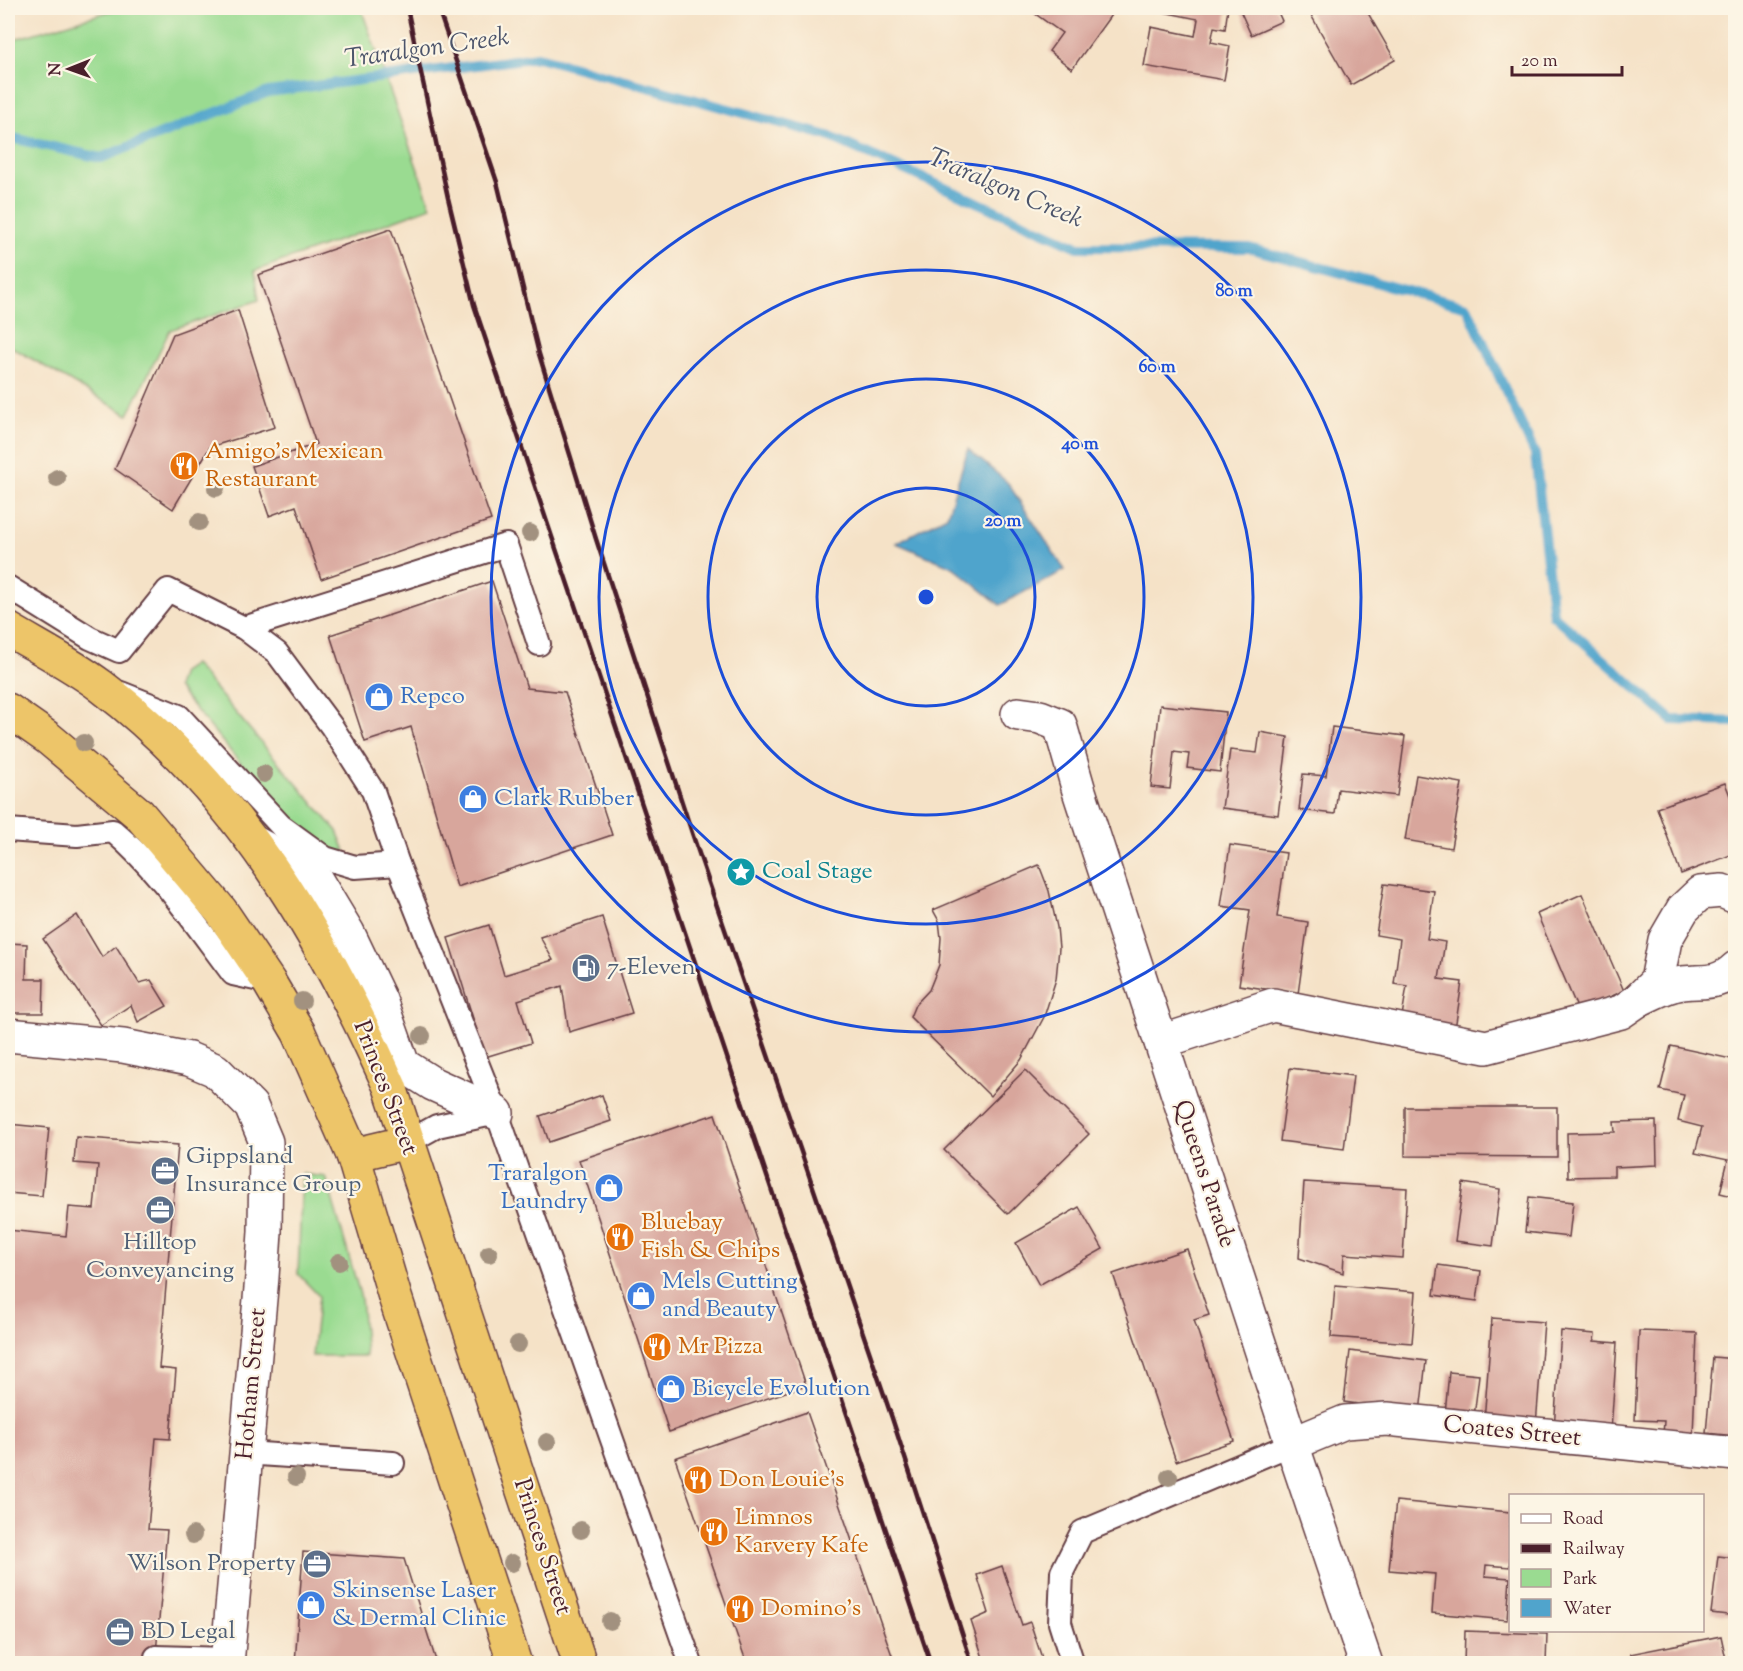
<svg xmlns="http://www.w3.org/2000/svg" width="1743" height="1671" font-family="'Sorts Mill Goudy',serif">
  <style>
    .green { fill: #9adb91; stroke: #727d5e; stroke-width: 1.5 }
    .water { fill: #50a4cc; stroke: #4d627c; stroke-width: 1.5 }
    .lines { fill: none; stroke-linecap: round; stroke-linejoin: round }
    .stream { stroke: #50a4cc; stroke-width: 10 }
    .building { fill: #d8a69c }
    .service-casing { stroke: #643c42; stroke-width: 26 }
    .minor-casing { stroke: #643c42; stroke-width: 36 }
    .trunk-casing { stroke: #643c42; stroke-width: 36 }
    .service { stroke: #fff; stroke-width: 22 }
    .minor { stroke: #fff; stroke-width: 33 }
    .trunk { stroke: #edc569; stroke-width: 33 }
    .rail { stroke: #4a1f2b; stroke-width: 4.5 }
    .tree { fill: #a2917f }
    .ring { fill: none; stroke: #1d4ed8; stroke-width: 3 }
    .labels { text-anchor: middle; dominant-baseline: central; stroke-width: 4.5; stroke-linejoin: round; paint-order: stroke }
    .food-label { font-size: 24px; fill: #c56008; stroke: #fcf5e5; text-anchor: start }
    .shop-label { font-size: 24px; fill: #366cbe; stroke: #fcf5e5; text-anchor: start }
    .culture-label { font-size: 24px; fill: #0d838f; stroke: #fcf5e5; text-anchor: start }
    .service-label { font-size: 24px; fill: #4e5e75; stroke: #fcf5e5; text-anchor: start }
    .street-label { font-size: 24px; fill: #4a1f2b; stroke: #fcf5e5 }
    .water-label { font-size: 26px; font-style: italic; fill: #4c546b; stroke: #fcf5e5 }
    .centre { fill: #1d4ed8; stroke: #fcf5e5; stroke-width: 3 }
    .ring-label { font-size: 18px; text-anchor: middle; font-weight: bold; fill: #1d4ed8; stroke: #fcf5e5; stroke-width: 4.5; stroke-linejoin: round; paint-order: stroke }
  </style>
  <rect width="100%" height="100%" fill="#fcf5e5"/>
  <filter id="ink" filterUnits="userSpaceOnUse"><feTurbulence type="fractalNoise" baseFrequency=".0167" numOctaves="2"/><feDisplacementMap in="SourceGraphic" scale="12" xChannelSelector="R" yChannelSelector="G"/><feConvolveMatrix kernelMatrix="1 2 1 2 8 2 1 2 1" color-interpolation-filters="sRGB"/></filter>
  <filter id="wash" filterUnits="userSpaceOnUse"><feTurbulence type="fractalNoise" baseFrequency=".008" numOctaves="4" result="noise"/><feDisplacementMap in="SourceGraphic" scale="24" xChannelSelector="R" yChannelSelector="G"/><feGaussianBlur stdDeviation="1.35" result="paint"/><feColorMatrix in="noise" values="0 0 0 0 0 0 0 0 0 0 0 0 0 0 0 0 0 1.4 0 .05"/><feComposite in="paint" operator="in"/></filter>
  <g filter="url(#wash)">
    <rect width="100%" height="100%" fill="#f5e2c7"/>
    <g class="green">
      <polygon points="121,8 361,8 431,207 255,271 259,300 170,330 128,415 8,345 8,41"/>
      <polygon points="194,664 337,831 350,863 302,837 177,687 182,672"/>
      <polygon points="302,1174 326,1177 361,1298 366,1356 312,1356 319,1296 298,1274"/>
    </g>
    <polygon class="water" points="968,449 1007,482 1065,570 1000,605 953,567 896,543 947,516"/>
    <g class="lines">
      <polyline class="stream" points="8,137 101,158 268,92 538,57 828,136 1078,247 1249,248 1467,307 1535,454 1553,615 1672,720 1736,722"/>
    </g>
    <g id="blocks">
      <g class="building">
        <polygon points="1027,8 1116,8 1072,69 1049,51 1062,33"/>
        <polygon points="1143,8 1228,8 1225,29 1214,27 1211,42 1230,46 1224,80 1144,66 1151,27 1195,36 1198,19"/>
        <polygon points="1239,8 1276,8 1282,21 1251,35"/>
        <polygon points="1307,8 1365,8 1395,60 1351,85"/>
        <polygon points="391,229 491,520 321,579 296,506 269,516 252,466 316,444 258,275"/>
        <polygon points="238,310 275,427 210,447 173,509 115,469 173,334"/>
        <polygon points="492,581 527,688 565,692 612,835 457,887 411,727 365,742 330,635"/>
        <polygon points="1160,705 1226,712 1220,772 1187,768 1189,754 1174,752 1170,789 1151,787"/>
        <polygon points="1332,727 1405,736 1397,796 1338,789 1335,814 1299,810 1303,774 1326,776"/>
        <polygon points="1260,732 1288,737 1278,815 1222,808 1230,750 1257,753"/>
        <polygon points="1416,775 1462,783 1451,848 1405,840"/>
        <polygon points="1725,783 1736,811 1736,853 1681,874 1657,808"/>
        <polygon points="1230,845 1286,853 1277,917 1308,922 1298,994 1239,985 1250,910 1221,906"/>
        <polygon points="1039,865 1049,891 1057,927 1059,948 1056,979 1044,1017 1021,1060 990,1096 910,1017 915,1005 929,990 939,965 941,938 939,921 933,910"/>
        <polygon points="1384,884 1434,891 1427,939 1445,942 1439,979 1462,982 1454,1036 1400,1028 1407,986 1394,984 1400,939 1376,935"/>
        <polygon points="1582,894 1624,991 1578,1010 1537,914"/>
        <polygon points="77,915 102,957 116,946 139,983 151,980 167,1006 138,1022 131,1005 101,1025 43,939"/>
        <polygon points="602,917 632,1013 569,1032 562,986 518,1000 531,1043 485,1057 448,938 489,925 504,975 553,960 540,937"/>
        <polygon points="8,943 27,944 26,979 44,979 43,1013 10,1013 10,979 8,979"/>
        <polygon points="1671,1046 1736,1060 1736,1075 1732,1093 1736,1094 1736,1197 1720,1193 1728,1160 1695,1153 1702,1127 1678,1121 1684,1095 1660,1090"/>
        <polygon points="1290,1068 1353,1076 1344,1149 1280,1141"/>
        <polygon points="1025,1070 1089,1134 1008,1214 944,1150"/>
        <polygon points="602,1095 611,1121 549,1142 540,1116"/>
        <polygon points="1405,1107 1557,1107 1557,1157 1405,1156"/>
        <polygon points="715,1114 806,1385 669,1432 579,1160"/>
        <polygon points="1656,1121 1657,1165 1614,1167 1614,1176 1568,1177 1567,1133 1615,1132 1614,1122"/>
        <polygon points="8,1124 49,1128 42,1196 8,1193"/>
        <polygon points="76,1137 178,1145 159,1368 176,1370 170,1439 156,1438 148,1529 167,1530 155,1664 8,1664 8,1230 66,1236 69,1207 94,1209 98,1165 74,1163"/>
        <polygon points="1304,1182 1407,1188 1403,1258 1344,1254 1343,1273 1299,1258"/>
        <polygon points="1463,1183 1500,1189 1493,1246 1455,1241"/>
        <polygon points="1529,1197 1573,1202 1569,1237 1525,1232"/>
        <polygon points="1079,1207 1103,1249 1039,1285 1016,1243"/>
        <polygon points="1187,1249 1209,1315 1194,1320 1234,1441 1176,1461 1113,1274"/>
        <polygon points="1438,1265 1481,1271 1477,1301 1434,1295"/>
        <polygon points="1335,1285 1416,1292 1412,1343 1331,1337"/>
        <polygon points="1492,1318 1544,1322 1536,1425 1484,1421"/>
        <polygon points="1561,1331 1595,1334 1594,1341 1617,1343 1611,1431 1554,1428"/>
        <polygon points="1639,1331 1697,1333 1693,1436 1663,1435 1664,1421 1635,1420"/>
        <polygon points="1350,1351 1426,1361 1420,1412 1344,1402"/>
        <polygon points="1713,1357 1736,1359 1736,1436 1706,1433"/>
        <polygon points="1449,1372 1479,1375 1474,1417 1445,1414"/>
        <polygon points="807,1412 895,1664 747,1664 675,1458"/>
        <polygon points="1396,1501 1510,1512 1510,1567 1486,1565 1485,1576 1510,1578 1507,1620 1432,1613 1435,1574 1389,1570"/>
        <polygon points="303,1552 404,1559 437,1664 295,1664"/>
        <polygon points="1718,1556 1736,1558 1736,1616 1711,1613"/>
        <polygon points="1002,1566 1022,1625 1030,1622 1044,1664 985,1664 971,1621 989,1613 977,1575"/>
        <polygon points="1465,1631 1547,1634 1546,1664 1464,1664"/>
        <polygon points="1721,1636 1727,1664 1633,1664 1630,1654"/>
      </g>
    </g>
  </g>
  <g filter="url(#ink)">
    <use href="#blocks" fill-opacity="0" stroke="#643c42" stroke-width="1.5"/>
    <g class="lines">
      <g class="service-casing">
        <g id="service">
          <polyline points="8,587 90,638 119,651 168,590 244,628 277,653 332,727 373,791 398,864 497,1113"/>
          <polyline points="244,628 506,545 539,644"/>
          <polyline points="121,693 179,716 281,826 325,858 355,867 398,864"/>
          <path d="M8,830L77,835L113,831C160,871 196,925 233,974L269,982"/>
          <polyline points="408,1142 437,1126 497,1113 691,1664"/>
          <polyline points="245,1453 393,1463"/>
          <polyline points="156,1657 227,1659"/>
          <polyline points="1073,1664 1060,1623 1062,1572 1082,1532 1292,1444"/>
        </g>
      </g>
      <g class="minor-casing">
        <g id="minor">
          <polyline points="1018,714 1040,717 1060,725 1079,791 1292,1444 1366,1664"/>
          <polyline points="255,843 313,875 348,933 380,1000 403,1065 433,1084 497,1113"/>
          <path d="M1638,1000C1649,995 1661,988 1673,985C1698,978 1714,989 1736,968"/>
          <polyline points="8,1035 123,1046 189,1059 215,1070 251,1106 266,1142 265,1232 262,1277 227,1664"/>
          <polyline points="1161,1042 1273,1005 1486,1047 1621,1012 1637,1001 1657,981 1665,940 1683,909 1700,893 1722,891 1736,897"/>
          <polyline points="1292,1444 1345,1422 1387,1419 1736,1454"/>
        </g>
      </g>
      <g class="trunk-casing">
        <g id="trunk">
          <path d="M8,629C38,647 73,665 101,686C237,789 322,934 390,1087L580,1664"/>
          <polyline points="8,710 48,738 139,814 221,911 269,982 299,1033 353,1155 395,1297 515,1664"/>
          <polyline points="353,1155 408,1142"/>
        </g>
      </g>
      <use href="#service" class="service"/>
      <use href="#minor" class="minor"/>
      <use href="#trunk" class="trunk"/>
      <g class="rail">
        <polyline points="407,8 448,198 474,305 931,1664"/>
        <polyline points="438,8 497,182 539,354 596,539 693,836 892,1418 972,1664"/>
      </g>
    </g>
    <g class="tree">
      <circle cx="57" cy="478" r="9"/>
      <circle cx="216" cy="488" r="9"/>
      <circle cx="199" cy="522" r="9"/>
      <circle cx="530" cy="533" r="9"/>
      <circle cx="84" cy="743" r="9"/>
      <circle cx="264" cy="774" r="9"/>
      <circle cx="302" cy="1001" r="9"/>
      <circle cx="422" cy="1036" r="9"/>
      <circle cx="489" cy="1254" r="9"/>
      <circle cx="339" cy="1262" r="9"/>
      <circle cx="518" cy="1344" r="9"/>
      <circle cx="547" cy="1442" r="9"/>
      <circle cx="296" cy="1477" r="9"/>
      <circle cx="1169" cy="1477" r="9"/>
      <circle cx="581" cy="1530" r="9"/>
      <circle cx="193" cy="1535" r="9"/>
      <circle cx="512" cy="1563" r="9"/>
      <circle cx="610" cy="1621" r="9"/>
    </g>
  </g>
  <g class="ring">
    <circle cx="926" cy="597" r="109"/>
    <circle cx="926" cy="597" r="218"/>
    <circle cx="926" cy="597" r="327"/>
    <circle cx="926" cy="597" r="435"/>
  </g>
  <defs>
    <g id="restaurant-disc" transform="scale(1.5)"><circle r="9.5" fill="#e8710a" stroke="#fcf5e5"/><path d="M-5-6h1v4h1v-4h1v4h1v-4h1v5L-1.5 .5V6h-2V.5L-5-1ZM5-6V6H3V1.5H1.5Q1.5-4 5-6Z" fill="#fff"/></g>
    <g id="shop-disc" transform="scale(1.5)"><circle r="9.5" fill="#3f7fe0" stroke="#fcf5e5"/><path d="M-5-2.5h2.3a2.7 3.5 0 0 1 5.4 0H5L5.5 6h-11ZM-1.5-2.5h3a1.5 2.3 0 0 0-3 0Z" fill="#fff"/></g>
    <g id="sight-disc" transform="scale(1.5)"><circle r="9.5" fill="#0f9aa8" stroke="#fcf5e5"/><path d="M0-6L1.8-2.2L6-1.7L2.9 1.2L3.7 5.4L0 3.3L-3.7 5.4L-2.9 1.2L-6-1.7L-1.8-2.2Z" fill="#fff"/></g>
    <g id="fuel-disc" transform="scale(1.5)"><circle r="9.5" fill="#5c6f8a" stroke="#fcf5e5"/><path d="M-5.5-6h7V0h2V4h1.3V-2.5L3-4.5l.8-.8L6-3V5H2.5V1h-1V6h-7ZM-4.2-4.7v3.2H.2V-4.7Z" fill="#fff"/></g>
    <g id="office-disc" transform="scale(1.5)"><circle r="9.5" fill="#5c6f8a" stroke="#fcf5e5"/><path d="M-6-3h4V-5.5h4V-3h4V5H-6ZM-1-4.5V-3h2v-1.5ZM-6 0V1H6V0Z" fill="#fff"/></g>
  </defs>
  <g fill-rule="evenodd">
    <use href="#restaurant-disc" x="184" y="466"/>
    <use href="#shop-disc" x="379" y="697"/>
    <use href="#shop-disc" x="473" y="799"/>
    <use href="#sight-disc" x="741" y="872"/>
    <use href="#fuel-disc" x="586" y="968"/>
    <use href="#office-disc" x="165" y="1171"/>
    <use href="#shop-disc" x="609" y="1188"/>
    <use href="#office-disc" x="160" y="1210"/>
    <use href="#restaurant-disc" x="620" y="1237"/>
    <use href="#shop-disc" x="641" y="1296"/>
    <use href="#restaurant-disc" x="657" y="1347"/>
    <use href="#shop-disc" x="671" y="1389"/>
    <use href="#restaurant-disc" x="698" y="1480"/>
    <use href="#restaurant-disc" x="714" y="1532"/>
    <use href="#office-disc" x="317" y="1564"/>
    <use href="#shop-disc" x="311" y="1605"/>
    <use href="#restaurant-disc" x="740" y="1609"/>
    <use href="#office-disc" x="120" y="1632"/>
  </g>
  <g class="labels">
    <g class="food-label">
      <text x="205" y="452">Amigo's Mexican<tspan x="205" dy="28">Restaurant</tspan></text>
      <text x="641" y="1223">Bluebay<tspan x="641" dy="28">Fish &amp; Chips</tspan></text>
      <text x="678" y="1347">Mr Pizza</text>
      <text x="719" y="1480">Don Louie's</text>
      <text x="735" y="1518">Limnos<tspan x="735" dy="28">Karvery Kafe</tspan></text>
      <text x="761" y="1609">Domino's</text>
    </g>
    <g class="shop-label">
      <text x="400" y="697">Repco</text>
      <text x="494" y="799">Clark Rubber</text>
      <text x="588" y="1174" text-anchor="end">Traralgon<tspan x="588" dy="28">Laundry</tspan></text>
      <text x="662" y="1282">Mels Cutting<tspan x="662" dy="28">and Beauty</tspan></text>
      <text x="692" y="1389">Bicycle Evolution</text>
      <text x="332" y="1591">Skinsense Laser<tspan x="332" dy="28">&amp; Dermal Clinic</tspan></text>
    </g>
    <g class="culture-label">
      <text x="762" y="872">Coal Stage</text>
    </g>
    <g class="service-label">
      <text x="607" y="968">7-Eleven</text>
      <text x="186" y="1157">Gippsland<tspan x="186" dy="28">Insurance Group</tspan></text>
      <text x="160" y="1243" text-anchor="middle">Hilltop<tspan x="160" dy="28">Conveyancing</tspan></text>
      <text x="296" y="1564" text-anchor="end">Wilson Property</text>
      <text x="141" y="1632">BD Legal</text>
    </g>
    <g class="street-label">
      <text transform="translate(385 1088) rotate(69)">Princes Street</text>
      <text transform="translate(1204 1174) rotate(72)">Queens Parade</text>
      <text transform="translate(252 1384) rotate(-85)">Hotham Street</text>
      <text transform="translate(1512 1432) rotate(6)">Coates Street</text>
      <text transform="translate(542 1547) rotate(72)">Princes Street</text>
    </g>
    <g class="water-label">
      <text transform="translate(427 49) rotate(-8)">Traralgon Creek</text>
      <text transform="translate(1005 189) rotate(23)">Traralgon Creek</text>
    </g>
  </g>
  <circle cx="926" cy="597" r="9" class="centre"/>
  <g class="ring-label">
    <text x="1234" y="296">80 m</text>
    <text x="1157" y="372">60 m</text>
    <text x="1080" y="449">40 m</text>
    <text x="1003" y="526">20 m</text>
  </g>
  <rect width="1743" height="1671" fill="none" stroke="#fcf5e5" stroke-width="30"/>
  <rect x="1509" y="1494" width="195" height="138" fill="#fcf5e5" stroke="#b59f9b" stroke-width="1.5"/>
  <rect x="1521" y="1514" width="30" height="9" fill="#ffffff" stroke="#b59f9b" stroke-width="1.5"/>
  <text x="1563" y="1524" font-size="18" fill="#4a1f2b">Road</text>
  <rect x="1521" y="1544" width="30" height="9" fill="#4a1f2b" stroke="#b59f9b" stroke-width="1.5"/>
  <text x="1563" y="1554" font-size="18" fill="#4a1f2b">Railway</text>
  <rect x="1521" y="1569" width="30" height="18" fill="#9adb91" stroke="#b59f9b" stroke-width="1.5"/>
  <text x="1563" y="1584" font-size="18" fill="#4a1f2b">Park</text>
  <rect x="1521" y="1599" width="30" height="18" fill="#50a4cc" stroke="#b59f9b" stroke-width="1.5"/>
  <text x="1563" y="1614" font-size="18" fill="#4a1f2b">Water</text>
  <g transform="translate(69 69) rotate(269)" stroke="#fcf5e5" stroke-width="4.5" paint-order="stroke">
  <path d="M0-4.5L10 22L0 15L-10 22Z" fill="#4a1f2b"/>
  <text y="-9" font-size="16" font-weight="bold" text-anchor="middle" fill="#4a1f2b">N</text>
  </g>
  <path d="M1512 66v9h110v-9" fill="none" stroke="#4a1f2b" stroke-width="3"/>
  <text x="1521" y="66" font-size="18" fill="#4a1f2b" stroke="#fcf5e5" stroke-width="4.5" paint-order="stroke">20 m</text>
</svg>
